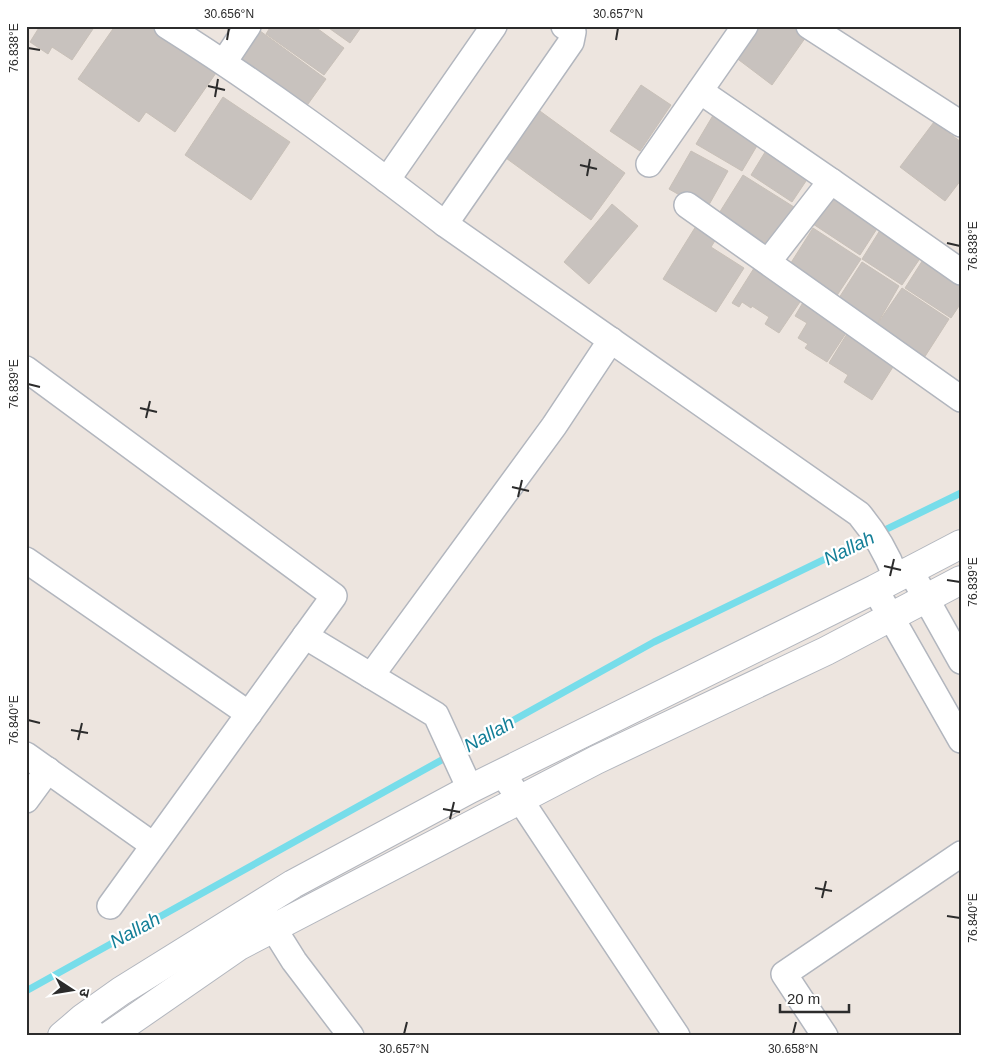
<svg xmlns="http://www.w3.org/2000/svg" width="987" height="1062" font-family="Helvetica,'Noto Sans Devanagari',sans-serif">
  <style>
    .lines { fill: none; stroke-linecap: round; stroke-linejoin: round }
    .stream { stroke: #77ddea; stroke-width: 7 }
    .building { fill: #c8c2be; stroke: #c8c0b8 }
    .street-casing { stroke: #b2b6be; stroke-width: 28 }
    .secondary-casing { stroke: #b2b6be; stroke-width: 30 }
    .street { stroke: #fff; stroke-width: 25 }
    .secondary { stroke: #fff; stroke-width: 28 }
    .ticks { fill: none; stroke: #2c2c2c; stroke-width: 2 }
    .labels { text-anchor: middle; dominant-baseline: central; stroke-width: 4.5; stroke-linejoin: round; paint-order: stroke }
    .water-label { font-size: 19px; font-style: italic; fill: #147f98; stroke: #fff }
    .neatline { fill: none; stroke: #2c2c2c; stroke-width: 2 }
    .ticks-label { font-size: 12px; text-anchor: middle; fill: #2c2c2c }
  </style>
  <rect width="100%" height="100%" fill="#ede5df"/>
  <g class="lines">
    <polyline class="stream" points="26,991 654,642 961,493"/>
  </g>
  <g class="building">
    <polygon points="40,26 95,26 72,60 52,47 48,54 30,42"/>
    <polygon points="115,26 150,26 216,73 175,132 146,112 139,122 78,79"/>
    <polygon points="271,26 314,26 344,48 324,75 266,34"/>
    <polygon points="326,26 362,26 350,43"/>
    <polygon points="757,26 797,26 808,34 772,85 735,57"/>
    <polygon points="256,28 326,79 303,111 233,60"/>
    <polygon points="641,85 671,105 640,151 610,131"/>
    <polygon points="223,97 290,142 251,200 185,155"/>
    <polygon points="533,106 625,173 591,220 499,153"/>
    <polygon points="715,112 761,139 742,171 696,144"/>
    <polygon points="934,122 961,142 961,180 945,201 900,167"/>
    <polygon points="770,144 812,172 792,202 751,175"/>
    <polygon points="691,151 728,171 706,210 669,189"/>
    <polygon points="743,175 794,207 767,250 716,218"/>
    <polygon points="833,194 880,224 860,255 813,224"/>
    <polygon points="612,204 638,226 589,284 564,262"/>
    <polygon points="701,218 721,231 711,247 744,268 716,312 663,279"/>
    <polygon points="882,227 923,254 902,285 862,259"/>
    <polygon points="813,228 861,259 834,300 787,269"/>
    <polygon points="926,255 961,278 961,303 951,318 905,288"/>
    <polygon points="862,262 899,286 876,326 837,301"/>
    <polygon points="756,265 804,296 779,333 765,324 769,317 752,306 751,308 742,302 739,307 732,303"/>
    <polygon points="902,288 949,319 924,358 876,326"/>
    <polygon points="805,299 850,327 827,362 805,348 808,344 798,338 807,323 795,316"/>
    <polygon points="850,329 898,359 872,400 844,382 848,375 829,363"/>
  </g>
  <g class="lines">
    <g class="street-casing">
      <g id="street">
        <path d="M167,26C264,87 355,155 445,224L859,514C875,533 887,554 896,577"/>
        <polyline points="809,26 961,124"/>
        <polyline points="224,62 248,26"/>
        <polyline points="700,91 831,181"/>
        <polyline points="649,164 745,26"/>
        <polyline points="387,180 494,26"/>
        <polyline points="687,205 961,399"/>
        <polyline points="445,224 571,42 573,32 564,26"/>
        <polyline points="768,262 831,181 961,272"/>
        <polyline points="26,369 334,596 110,906"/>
        <polyline points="26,560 249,714"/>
        <polyline points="910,570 961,661"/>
        <polyline points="875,589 961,740"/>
        <polyline points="305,636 436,715 470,789"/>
        <polyline points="371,676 554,426 611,340"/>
        <polyline points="26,755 153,845"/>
        <polyline points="503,774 677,1036"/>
        <polyline points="26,800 48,770"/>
        <polyline points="262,910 294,961 351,1036"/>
        <polyline points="83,1018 95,1036"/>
        <polyline points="825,1036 784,974 961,854"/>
      </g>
    </g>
    <g class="secondary-casing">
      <g id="secondary">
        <polyline points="62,1036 83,1018 121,991 293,884 470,789 875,589 961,544"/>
        <polyline points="109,1036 239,946 596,760 826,651 961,580"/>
      </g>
    </g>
    <use href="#street" class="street"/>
    <use href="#secondary" class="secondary"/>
  </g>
  <path class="ticks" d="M227,40L229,28M616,40L618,28M28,48L40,50M208,86L225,90M215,97L218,79M580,165L597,169M587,176L590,159M947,243L960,246M28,384L40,387M140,408L157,412M146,418L150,401M512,487L529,491M518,497L522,480M884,566L901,570M890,576L894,559M947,580L960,582M28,720L40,723M71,730L88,733M78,740L82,723M443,809L460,812M450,819L454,802M815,888L832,891M822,898L826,881M947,916L960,918M404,1034L407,1022M793,1034L796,1022"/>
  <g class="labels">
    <g class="water-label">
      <text transform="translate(849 548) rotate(-26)">Nallah</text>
      <text transform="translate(489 734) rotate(-29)">Nallah</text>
      <text transform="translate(135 930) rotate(-29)">Nallah</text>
    </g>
  </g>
  <rect width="987" height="1062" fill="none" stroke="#ffffff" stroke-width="55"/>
  <g transform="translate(72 990) rotate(102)" stroke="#ffffff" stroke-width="4" paint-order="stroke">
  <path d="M0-4L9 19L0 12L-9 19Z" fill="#2c2c2c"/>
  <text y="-8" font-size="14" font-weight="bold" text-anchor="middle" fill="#2c2c2c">उ</text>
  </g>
  <path d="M780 1004v8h69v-8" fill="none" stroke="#2c2c2c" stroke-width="2.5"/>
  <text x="787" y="1004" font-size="15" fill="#2c2c2c" stroke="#ffffff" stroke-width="4" paint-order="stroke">20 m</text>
  <rect x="28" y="28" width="932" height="1006" class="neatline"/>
  <g class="ticks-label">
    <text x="229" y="18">30.656°N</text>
    <text x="618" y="18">30.657°N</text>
    <text transform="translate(14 48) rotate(-90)" y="4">76.838°E</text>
    <text transform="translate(973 246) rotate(-90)" y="4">76.838°E</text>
    <text transform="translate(14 384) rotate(-90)" y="4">76.839°E</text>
    <text transform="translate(973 582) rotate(-90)" y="4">76.839°E</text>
    <text transform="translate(14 720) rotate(-90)" y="4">76.840°E</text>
    <text transform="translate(973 918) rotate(-90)" y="4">76.840°E</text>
    <text x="404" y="1053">30.657°N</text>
    <text x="793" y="1053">30.658°N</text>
  </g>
</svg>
